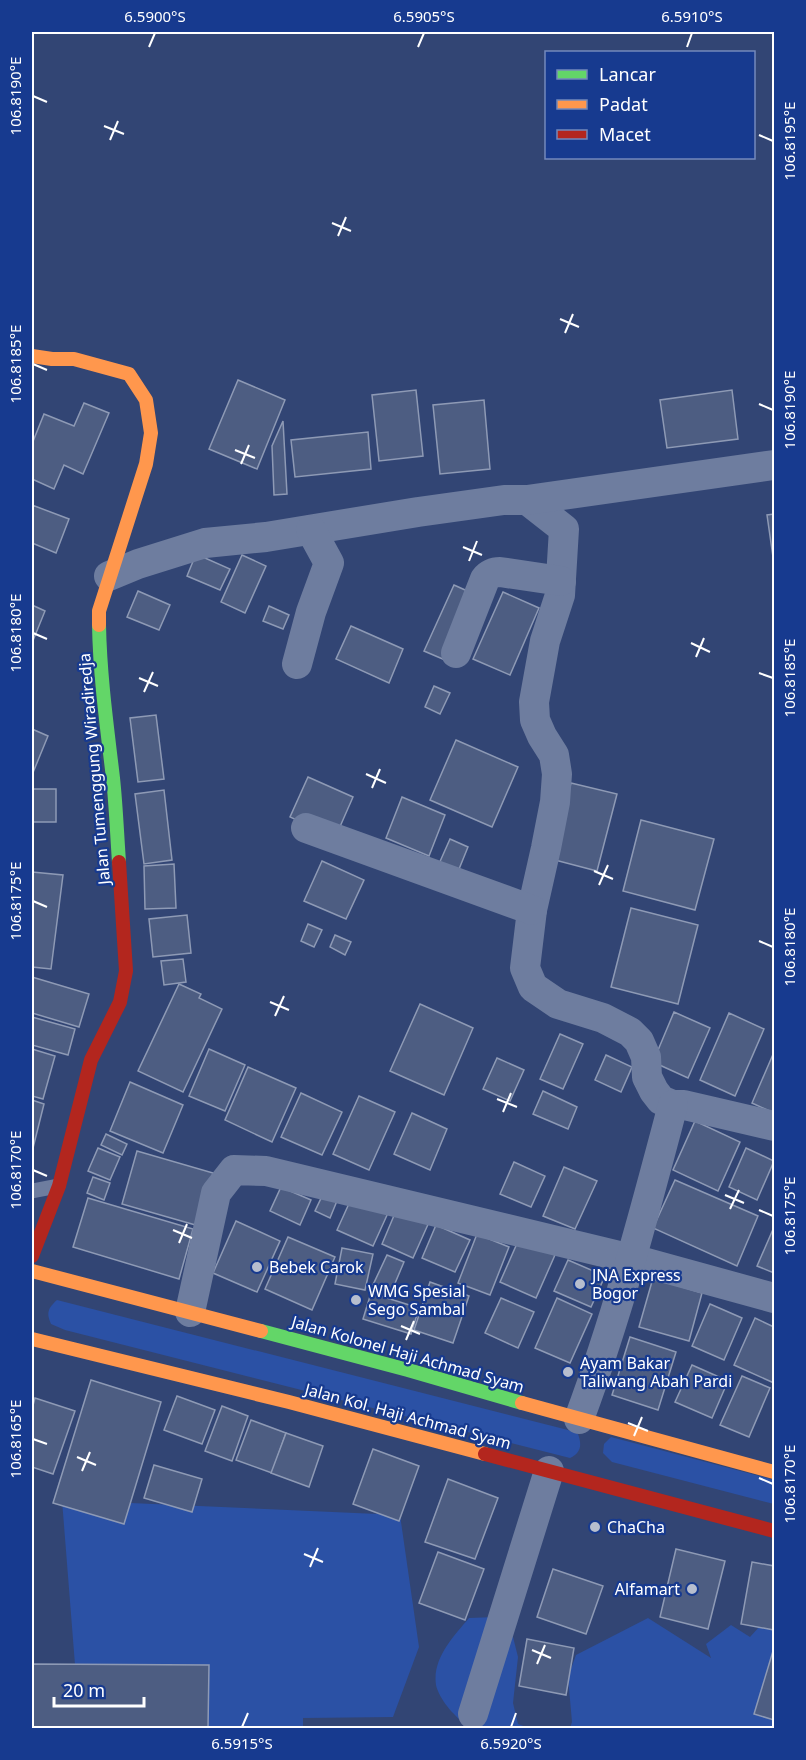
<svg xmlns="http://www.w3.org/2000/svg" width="806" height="1760" font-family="'Noto Sans',sans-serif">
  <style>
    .green { fill: #2b51a5 }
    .building { fill: #4d5d82; stroke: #8e9ab5; stroke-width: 1.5 }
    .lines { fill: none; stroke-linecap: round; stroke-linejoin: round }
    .lane { stroke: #6e7d9f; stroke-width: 15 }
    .street { stroke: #6e7d9f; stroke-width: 30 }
    .fast { stroke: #63d668; stroke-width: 14 }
    .slow { stroke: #ff974d; stroke-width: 14 }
    .jam { stroke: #b3261e; stroke-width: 14 }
    .ticks { fill: none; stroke: #fff; stroke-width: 2 }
    .poi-dot { fill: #b7bece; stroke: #173a8f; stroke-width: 2 }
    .labels { text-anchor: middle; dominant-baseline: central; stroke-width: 4.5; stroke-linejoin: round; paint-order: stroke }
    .street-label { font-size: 16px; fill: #fff; stroke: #173a8f }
    .poi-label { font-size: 16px; fill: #fff; stroke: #173a8f; text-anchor: start }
    .neatline { fill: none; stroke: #fff; stroke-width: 2 }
    .ticks-label { font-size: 15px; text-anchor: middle; fill: #fff }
  </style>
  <rect width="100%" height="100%" fill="#324574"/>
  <g class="green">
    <path d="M57,1300L568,1430L578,1434C582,1445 581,1453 570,1458L65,1330L51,1324C46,1313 48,1308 57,1300Z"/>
    <polygon points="611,1437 774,1480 774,1504 612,1462 603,1453 604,1444"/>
    <polygon points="62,1500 400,1515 419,1647 393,1717 303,1718 303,1728 80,1728"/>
    <path d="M496,1617L512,1633L518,1657L513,1703L518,1724L529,1728H464C462,1719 452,1714 447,1706C443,1701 437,1691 436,1685C432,1658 454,1636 469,1618Z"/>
    <polygon points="648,1618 711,1658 706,1644 731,1625 750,1637 760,1626 774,1630 774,1728 570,1728 572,1722 568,1677 576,1655"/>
  </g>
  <g class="building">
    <polygon points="238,380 285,400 257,469 209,449"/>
    <polygon points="416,390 423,456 379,461 372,395"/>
    <polygon points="732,390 738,439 667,448 660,400"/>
    <polygon points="484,400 490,469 440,474 433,405"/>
    <polygon points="84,403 109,413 83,474 64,465 54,489 32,479 32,444 44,414 74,426"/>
    <polygon points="283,421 287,494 274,495 272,446"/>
    <polygon points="368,432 371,469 295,477 291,440"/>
    <polygon points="32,505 69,519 56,553 32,543"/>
    <polygon points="774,514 774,564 767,515"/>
    <polygon points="196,554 230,569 220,590 187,576"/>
    <polygon points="242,555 266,566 245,613 221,602"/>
    <polygon points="454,585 474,594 445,660 424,651"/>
    <polygon points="138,591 170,605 159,630 127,617"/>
    <polygon points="503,592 539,608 510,675 473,659"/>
    <polygon points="32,605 45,611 32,643"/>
    <polygon points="269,606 289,615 283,629 263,621"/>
    <polygon points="351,626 403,649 389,683 336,659"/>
    <polygon points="434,686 450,693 440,714 425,707"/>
    <polygon points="156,715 164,779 138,782 130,718"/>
    <polygon points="32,729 48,736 32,775"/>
    <polygon points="456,740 518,767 492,827 430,800"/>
    <polygon points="308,777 353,797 335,838 290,817"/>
    <polygon points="571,783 617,794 597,871 551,859"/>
    <rect x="32" y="789" width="24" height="33"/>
    <polygon points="164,790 172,860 144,864 135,794"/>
    <polygon points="402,797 445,815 429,856 386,838"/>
    <polygon points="641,820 714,839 695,910 623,891"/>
    <polygon points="450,839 468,847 457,874 438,866"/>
    <polygon points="322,861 364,880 346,919 304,901"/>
    <polygon points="174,864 176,908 145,909 144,866"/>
    <polygon points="32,872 63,875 51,969 32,967"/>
    <polygon points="631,908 698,925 678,1004 611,987"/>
    <polygon points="187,915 191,953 153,957 149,919"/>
    <polygon points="308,924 322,930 314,947 301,941"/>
    <polygon points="335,935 351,942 345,955 330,947"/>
    <polygon points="183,959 186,982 164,985 161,961"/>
    <polygon points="32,977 89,994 79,1027 32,1013"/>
    <polygon points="179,984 201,994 199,998 222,1009 183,1092 138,1071"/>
    <polygon points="420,1004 473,1028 444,1095 390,1071"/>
    <polygon points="674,1012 710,1028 688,1078 653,1062"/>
    <polygon points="729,1013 764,1029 735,1096 700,1080"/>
    <polygon points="32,1017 75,1029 68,1055 32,1045"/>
    <polygon points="560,1034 583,1044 563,1089 540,1079"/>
    <polygon points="32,1049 55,1056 43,1099 32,1096"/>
    <polygon points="209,1049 245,1065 225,1111 189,1096"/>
    <polygon points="774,1052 774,1113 752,1103"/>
    <polygon points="606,1055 632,1067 621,1092 595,1080"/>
    <polygon points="497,1058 524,1070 510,1101 483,1089"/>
    <polygon points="248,1067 296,1088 272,1142 225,1120"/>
    <polygon points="130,1082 183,1105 163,1153 110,1131"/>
    <polygon points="543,1091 577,1107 568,1129 533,1114"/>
    <polygon points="301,1093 342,1112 322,1155 281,1137"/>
    <polygon points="359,1096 395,1112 369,1170 333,1154"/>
    <polygon points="32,1100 44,1104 32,1152"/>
    <polygon points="412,1113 447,1129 430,1170 394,1154"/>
    <polygon points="695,1121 740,1142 718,1191 673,1170"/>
    <polygon points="106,1134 127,1144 122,1155 101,1145"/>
    <polygon points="98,1148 120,1157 110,1180 88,1171"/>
    <polygon points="746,1148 774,1161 757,1200 729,1187"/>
    <polygon points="137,1151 213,1173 199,1226 122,1204"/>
    <polygon points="514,1162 545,1176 531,1207 500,1194"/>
    <polygon points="564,1167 597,1181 575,1229 543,1216"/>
    <polygon points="93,1177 110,1183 104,1200 87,1193"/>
    <polygon points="675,1180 758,1216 737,1266 653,1228"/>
    <polygon points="281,1187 311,1200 300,1225 270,1211"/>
    <polygon points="325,1190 339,1196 330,1218 315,1211"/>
    <polygon points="352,1197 388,1213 373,1246 337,1230"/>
    <polygon points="88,1198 193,1229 179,1279 73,1247"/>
    <polygon points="398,1206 430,1220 413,1258 382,1244"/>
    <polygon points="236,1221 280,1241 257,1292 213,1273"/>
    <polygon points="436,1225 470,1240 455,1272 422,1258"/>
    <polygon points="774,1227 774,1273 757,1266"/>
    <polygon points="477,1234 509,1247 490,1295 458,1283"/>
    <polygon points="288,1237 335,1257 312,1310 265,1289"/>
    <polygon points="519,1239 555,1255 536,1298 500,1282"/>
    <polygon points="342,1248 373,1254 365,1290 335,1284"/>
    <polygon points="387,1255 404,1262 390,1295 372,1287"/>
    <polygon points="568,1260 605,1276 591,1307 554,1291"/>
    <polygon points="653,1278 702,1293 689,1341 639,1327"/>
    <polygon points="430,1282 469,1296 453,1343 414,1330"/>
    <polygon points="371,1293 419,1308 411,1334 363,1319"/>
    <polygon points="501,1298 534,1312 518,1348 485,1333"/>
    <polygon points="557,1298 592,1314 570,1363 535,1348"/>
    <polygon points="710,1304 742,1318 724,1360 692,1346"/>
    <polygon points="755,1318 774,1327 774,1383 734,1365"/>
    <polygon points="630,1337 676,1352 658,1410 612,1395"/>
    <polygon points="692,1365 728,1381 712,1418 675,1402"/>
    <polygon points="742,1376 770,1388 749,1437 720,1425"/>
    <polygon points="91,1380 161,1402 124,1524 53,1503"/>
    <polygon points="177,1396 215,1410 202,1444 164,1430"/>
    <polygon points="35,1398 75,1411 53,1474 32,1467 32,1409"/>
    <polygon points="222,1406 248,1416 232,1461 205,1451"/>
    <polygon points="251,1420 286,1433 272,1473 236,1460"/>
    <polygon points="286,1433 323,1446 309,1487 271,1473"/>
    <polygon points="373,1449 419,1466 399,1521 353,1504"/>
    <polygon points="154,1465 202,1479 192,1512 144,1498"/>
    <polygon points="448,1479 498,1498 475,1559 425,1542"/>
    <polygon points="676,1549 725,1561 708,1629 660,1617"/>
    <polygon points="438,1552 484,1569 465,1620 419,1603"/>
    <polygon points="752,1562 774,1566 774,1630 741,1624"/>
    <polygon points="553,1569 603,1586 586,1634 537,1617"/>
    <polygon points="527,1639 574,1648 566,1695 519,1686"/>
    <polygon points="773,1651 774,1651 774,1720 754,1714"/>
    <polygon points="32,1664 209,1665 208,1728 32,1728"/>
  </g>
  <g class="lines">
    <polyline class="lane" points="32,1191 58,1186"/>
    <g class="street">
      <polyline points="527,500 564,529 560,595 545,641 534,702 535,720 542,736 554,755 557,774 555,802 546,848 532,910 525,968 533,987 558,1004 603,1018 630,1032 639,1041 646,1057 647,1077 654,1091 661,1100 673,1105 684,1105 774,1126"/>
      <polyline points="109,576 138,564 205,543 266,537 418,512 504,500 527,500 774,465"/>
      <path d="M456,653L485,579C489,574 493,572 500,572L561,581"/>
      <polyline points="297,664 311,612 329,563 311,530"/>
      <polyline points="306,828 532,910"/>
      <polyline points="190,1312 216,1193 234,1170 266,1171 632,1259 774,1298"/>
      <path d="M579,1419C617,1317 645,1211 673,1105"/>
      <polyline points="473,1714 549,1471"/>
    </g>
    <g class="fast">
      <path d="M99,625C100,677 107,727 113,778C116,806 117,834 119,862"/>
      <polyline points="261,1331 408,1370 522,1403"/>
    </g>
    <g class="slow">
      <polyline points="32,356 52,359 74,359 129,374 146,400 151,433 146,464 99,611 99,625"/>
      <polyline points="32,1271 261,1331"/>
      <polyline points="32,1339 289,1402 485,1454"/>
      <polyline points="522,1403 774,1472"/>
    </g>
    <g class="jam">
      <polyline points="32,1256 59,1186 91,1060 120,1002 126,971 119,862"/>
      <polyline points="485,1454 774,1531"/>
    </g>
  </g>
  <path class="ticks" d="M149,47L155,33M418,47L424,33M687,47L692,33M33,96L47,102M104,126L124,134M759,135L773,141M110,140L118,121M332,223L351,231M338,236L346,217M560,319L579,327M565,333L573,314M33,364L47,370M759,404L773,410M235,450L255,458M241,464L249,445M463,547L482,555M469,561L477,541M33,633L47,639M691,643L710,652M696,657L704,638M759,673L773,678M139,678L158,686M144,692L153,672M366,774L386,783M372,788L380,769M594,871L613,879M599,885L608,865M33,901L47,907M759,941L773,947M270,1002L289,1010M275,1016L284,996M497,1099L517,1107M503,1112L511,1093M33,1170L47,1176M725,1195L744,1203M730,1209L739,1190M759,1210L773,1216M173,1230L192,1238M179,1243L187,1224M401,1326L420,1334M406,1340L414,1321M628,1423L648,1431M634,1436L642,1417M33,1439L47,1444M77,1457L96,1465M82,1471L90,1452M759,1478L773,1484M304,1554L323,1562M310,1567L318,1548M532,1650L551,1658M537,1664L545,1645M242,1727L248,1713M511,1727L516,1713"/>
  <g class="poi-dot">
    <circle cx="257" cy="1267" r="6"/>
    <circle cx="580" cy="1284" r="6"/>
    <circle cx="356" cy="1300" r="6"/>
    <circle cx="568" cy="1372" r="6"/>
    <circle cx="595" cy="1527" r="6"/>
    <circle cx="692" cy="1589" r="6"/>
  </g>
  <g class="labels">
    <g class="street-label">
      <text transform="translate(94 769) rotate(-95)">Jalan Tumenggung Wiradiredja</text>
      <text transform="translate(408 1354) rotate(16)">Jalan Kolonel Haji Achmad Syam</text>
      <text transform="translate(408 1416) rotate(15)">Jalan Kol. Haji Achmad Syam</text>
    </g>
    <g class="poi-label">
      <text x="269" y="1267">Bebek Carok</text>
      <text x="592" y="1275">JNA Express<tspan x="592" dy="18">Bogor</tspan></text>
      <text x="368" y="1291">WMG Spesial<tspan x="368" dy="18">Sego Sambal</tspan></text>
      <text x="580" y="1363">Ayam Bakar<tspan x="580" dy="18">Taliwang Abah Pardi</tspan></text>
      <text x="607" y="1527">ChaCha</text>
      <text x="680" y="1589" text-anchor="end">Alfamart</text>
    </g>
  </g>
  <rect width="806" height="1760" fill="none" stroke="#173a8f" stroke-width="66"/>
  <rect x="545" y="51" width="210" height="108" fill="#173a8f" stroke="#7489bc" stroke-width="1.5"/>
  <rect x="557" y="70" width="30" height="9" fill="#63d668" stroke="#7489bc" stroke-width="1.5"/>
  <text x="599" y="81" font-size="18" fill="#ffffff">Lancar</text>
  <rect x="557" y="100" width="30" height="9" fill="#ff974d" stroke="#7489bc" stroke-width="1.5"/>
  <text x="599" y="111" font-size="18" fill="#ffffff">Padat</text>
  <rect x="557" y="130" width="30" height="9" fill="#b3261e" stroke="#7489bc" stroke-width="1.5"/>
  <text x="599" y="141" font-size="18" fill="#ffffff">Macet</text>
  <path d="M54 1697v9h90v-9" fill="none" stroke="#ffffff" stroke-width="3"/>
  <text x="63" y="1697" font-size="18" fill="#ffffff" stroke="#173a8f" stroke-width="4.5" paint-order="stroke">20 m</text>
  <rect x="33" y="33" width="740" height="1694" class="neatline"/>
  <g class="ticks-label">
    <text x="155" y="22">6.5900°S</text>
    <text x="424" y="22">6.5905°S</text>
    <text x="692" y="22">6.5910°S</text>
    <text transform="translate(16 96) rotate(-90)" y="5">106.8190°E</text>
    <text transform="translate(790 141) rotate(-90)" y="5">106.8195°E</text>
    <text transform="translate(16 364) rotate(-90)" y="5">106.8185°E</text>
    <text transform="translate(790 410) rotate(-90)" y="5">106.8190°E</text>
    <text transform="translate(16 633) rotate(-90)" y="5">106.8180°E</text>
    <text transform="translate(790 678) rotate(-90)" y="5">106.8185°E</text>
    <text transform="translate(16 901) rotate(-90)" y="5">106.8175°E</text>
    <text transform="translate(790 947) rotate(-90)" y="5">106.8180°E</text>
    <text transform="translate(16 1170) rotate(-90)" y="5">106.8170°E</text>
    <text transform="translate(790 1216) rotate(-90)" y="5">106.8175°E</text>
    <text transform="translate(16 1439) rotate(-90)" y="5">106.8165°E</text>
    <text transform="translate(790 1484) rotate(-90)" y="5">106.8170°E</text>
    <text x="242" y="1749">6.5915°S</text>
    <text x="511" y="1749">6.5920°S</text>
  </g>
</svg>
